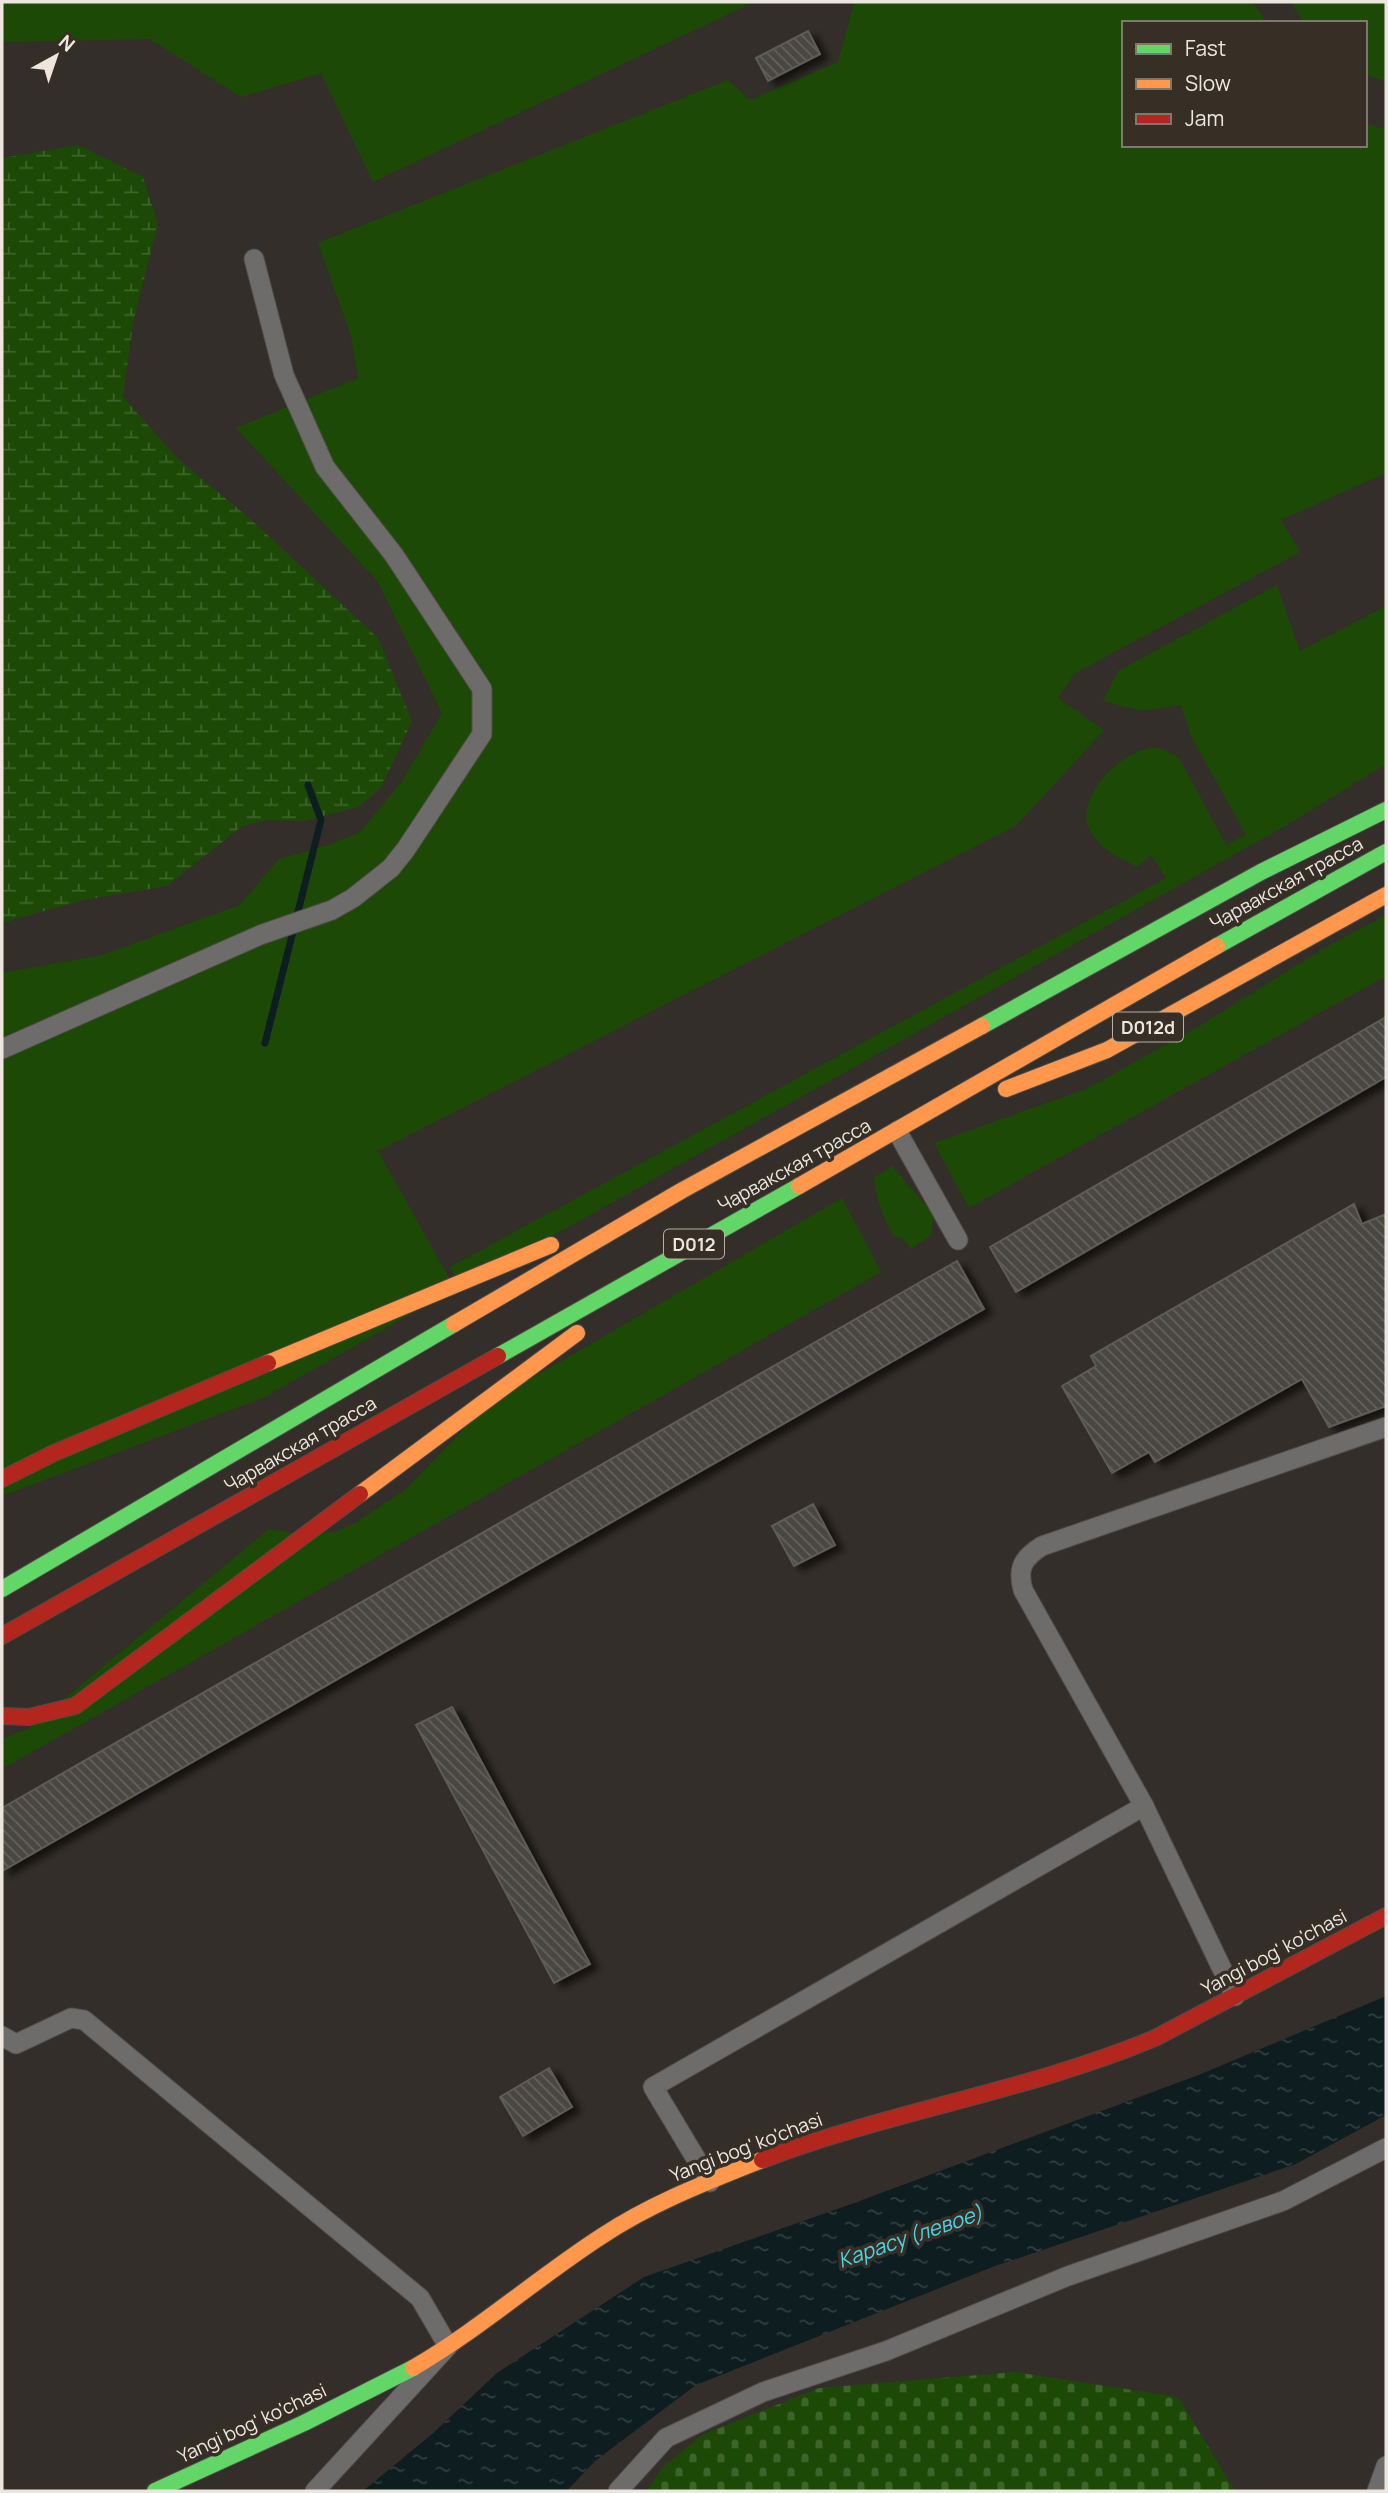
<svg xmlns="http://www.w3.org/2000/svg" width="1388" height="2493" font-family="Manrope,sans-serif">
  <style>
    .green { fill: #1c4a06 }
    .wetland { fill: url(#wetland-marsh) }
    .cemetery { fill: url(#cemetery-stones) }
    .water { fill: url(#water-ripples) }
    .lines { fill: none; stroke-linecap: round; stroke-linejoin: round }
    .stream { stroke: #0e1e20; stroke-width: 7 }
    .building { fill: url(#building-back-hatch); stroke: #5f5b56; stroke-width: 2; filter: url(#shadow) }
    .street-casing { stroke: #504b47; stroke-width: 21 }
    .fast-casing { stroke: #504b47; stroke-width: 18 }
    .slow-casing { stroke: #504b47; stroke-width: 18 }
    .jam-casing { stroke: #504b47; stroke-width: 18 }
    .street { stroke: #6d6c6a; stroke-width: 19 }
    .fast { stroke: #63d668; stroke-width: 16 }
    .slow { stroke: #ff974d; stroke-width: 16 }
    .jam { stroke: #b3261e; stroke-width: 16 }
    .labels { text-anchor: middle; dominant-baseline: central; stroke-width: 7; stroke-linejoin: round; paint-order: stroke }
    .shield { fill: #372e25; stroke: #b6afa7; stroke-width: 2 }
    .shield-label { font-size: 18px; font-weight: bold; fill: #ece6df }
    .street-label { font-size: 19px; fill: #ece6df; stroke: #372e25 }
    .water-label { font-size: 21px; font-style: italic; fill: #47d5e7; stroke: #372e25 }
  </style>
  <defs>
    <pattern id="wetland-marsh" width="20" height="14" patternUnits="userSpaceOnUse" patternTransform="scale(1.75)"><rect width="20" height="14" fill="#1c4a06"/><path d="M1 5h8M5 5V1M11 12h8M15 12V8" fill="none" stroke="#3d642a"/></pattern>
    <pattern id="cemetery-stones" width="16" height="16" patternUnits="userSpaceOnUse" patternTransform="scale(1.75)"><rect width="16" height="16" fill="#1c4a06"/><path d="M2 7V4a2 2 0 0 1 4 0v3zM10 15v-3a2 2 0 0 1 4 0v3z" fill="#3d642a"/></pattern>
    <pattern id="water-ripples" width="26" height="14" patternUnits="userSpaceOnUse" patternTransform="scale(1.75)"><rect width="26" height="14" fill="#0e1e20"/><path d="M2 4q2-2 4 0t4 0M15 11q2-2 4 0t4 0" fill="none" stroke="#313f40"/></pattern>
    <pattern id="building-back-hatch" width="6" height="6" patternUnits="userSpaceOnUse" patternTransform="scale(1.75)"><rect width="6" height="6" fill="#4a4642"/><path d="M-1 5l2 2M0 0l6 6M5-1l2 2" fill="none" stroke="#64615d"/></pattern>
    <filter id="shadow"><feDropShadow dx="8" dy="4.5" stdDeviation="3.5" flood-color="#0009"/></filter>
  </defs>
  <rect width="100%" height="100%" fill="#332e29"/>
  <g class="green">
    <polygon points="2,2 754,2 373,182 321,73 241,97 150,39 2,42"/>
    <polygon points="854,2 1252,2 1267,23 1124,23 1124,145 1365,145 1365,124 1386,129 1386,473 1281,520 1300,552 1074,674 1058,698 1104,730 1017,825 378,1151 455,1289 265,1397 2,1496 2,973 102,955 240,905 279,859 328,845 360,832 401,783 442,713 378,582 236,428 358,378 351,336 318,243 728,80 750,100 838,62"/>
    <polygon points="1291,2 1386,2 1386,81 1365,75 1365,23 1304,23"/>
    <path d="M1277,585L1300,651L1386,606V764L1287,825L461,1287L450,1267L1166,878L1151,855L1137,867C1119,857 1095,847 1088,826C1077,795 1124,748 1154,748C1163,748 1172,753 1179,758L1226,845L1246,835L1191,736L1181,705L1142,711L1103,701L1118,671Z"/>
    <polygon points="1386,915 1386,976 969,1208 934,1143 1086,1089 1196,1028 1326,947"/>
    <path d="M892,1166L934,1215L931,1235L911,1249L904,1240L893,1235C883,1217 876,1199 874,1178Z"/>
    <polygon points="842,1198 881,1272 2,1769 2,1739 28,1729 269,1529 294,1533 336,1532 355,1523 405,1490 489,1403"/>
  </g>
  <polygon class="wetland" points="78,145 143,177 158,224 133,323 123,397 177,458 248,517 378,638 412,721 381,788 358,807 303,821 268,820 242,826 167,886 83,900 2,923 2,158"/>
  <polygon class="cemetery" points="1015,2372 1178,2397 1235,2491 647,2491 662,2468 702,2435 819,2388"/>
  <polygon class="water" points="1386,1996 1386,2115 1296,2164 995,2266 696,2385 595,2461 567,2491 363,2491 432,2434 497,2373 644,2277 854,2203 1201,2074"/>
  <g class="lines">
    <polyline class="stream" points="265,1043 321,820 308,785"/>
  </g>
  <g class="building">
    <polygon points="808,31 820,54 768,81 756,58"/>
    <polygon points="1386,1017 1386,1077 1016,1292 990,1247"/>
    <polygon points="1354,1204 1362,1224 1386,1214 1386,1406 1329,1427 1302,1379 1155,1462 1149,1452 1112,1473 1062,1386 1096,1366 1091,1356"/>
    <polygon points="957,1261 984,1309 2,1871 2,1808"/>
    <polygon points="813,1504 835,1545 794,1566 772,1526"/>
    <polygon points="452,1707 590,1964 554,1983 416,1725"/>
    <polygon points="549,2068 572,2107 523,2136 500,2097"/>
  </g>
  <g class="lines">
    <g class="street-casing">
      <g id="street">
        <polyline points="2,1049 260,935 332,910 353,898 391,868 406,849 482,734 482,689 394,555 325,467 284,375 254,259"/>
        <polyline points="897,1131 958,1240"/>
        <path d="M1235,1996L1144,1806L1023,1590C1017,1568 1023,1558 1042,1546L1386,1427"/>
        <polyline points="2,2036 16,2044 71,2018 84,2020 420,2298 448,2346 315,2491"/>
        <polyline points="710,2182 653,2087 1144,1806"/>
        <polyline points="618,2491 666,2438 763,2392 886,2351 1068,2276 1283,2201 1386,2148"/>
        <polyline points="1377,2491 1386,2466"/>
      </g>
    </g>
    <g class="fast-casing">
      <g id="fast">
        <polyline points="1217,946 1386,852"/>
        <polyline points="982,1026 1261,872 1386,810"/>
        <polyline points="498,1356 799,1186"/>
        <polyline points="2,1589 454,1324"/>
        <polyline points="155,2491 304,2423 413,2368"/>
      </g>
    </g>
    <g class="slow-casing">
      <g id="slow">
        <polyline points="1006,1089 1107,1050 1386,895"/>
        <polyline points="799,1186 1217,946"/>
        <polyline points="454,1324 681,1191 982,1026"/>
        <polyline points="268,1363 551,1245"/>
        <polyline points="360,1494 577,1333"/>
        <path d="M413,2368C480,2329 537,2278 602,2236C652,2203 707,2182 762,2160"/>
      </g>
    </g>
    <g class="jam-casing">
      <g id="jam">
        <polyline points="2,1479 54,1453 268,1363"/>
        <polyline points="2,1636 498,1356"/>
        <polyline points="2,1716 29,1717 75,1706 360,1494"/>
        <path d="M762,2160C890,2111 1029,2091 1155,2038L1386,1916"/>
      </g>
    </g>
    <use href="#street" class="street"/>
    <use href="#fast" class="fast"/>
    <use href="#slow" class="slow"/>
    <use href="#jam" class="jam"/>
  </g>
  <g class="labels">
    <g class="shield">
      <rect x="1113" y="1012.5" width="70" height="29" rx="5"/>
      <rect x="664" y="1229.5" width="60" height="29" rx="5"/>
    </g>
    <g class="shield-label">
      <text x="1148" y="1027">D012d</text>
      <text x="694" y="1244">D012</text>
    </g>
    <g class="street-label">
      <text transform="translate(1286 883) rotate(-29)">Чарвакская трасса</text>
      <text transform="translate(794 1165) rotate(-29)">Чарвакская трасса</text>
      <text transform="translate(300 1444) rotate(-30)">Чарвакская трасса</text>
      <text transform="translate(1274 1952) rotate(-28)">Yangi bog' ko'chasi</text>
      <text transform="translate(746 2147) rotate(-21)">Yangi bog' ko'chasi</text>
      <text transform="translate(252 2423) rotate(-25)">Yangi bog' ko'chasi</text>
    </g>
    <g class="water-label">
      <text transform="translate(910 2236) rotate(-19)">Карасу (левое)</text>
    </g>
  </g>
  <rect width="1388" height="2493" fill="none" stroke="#ece6df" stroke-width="7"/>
  <rect x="1122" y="21" width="245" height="126" fill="#372e25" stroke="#7f786f" stroke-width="2"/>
  <rect x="1136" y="44" width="35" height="10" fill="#63d668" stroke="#7f786f" stroke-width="2"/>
  <text x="1185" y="56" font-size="21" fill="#ece6df">Fast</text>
  <rect x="1136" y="79" width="35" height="10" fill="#ff974d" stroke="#7f786f" stroke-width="2"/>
  <text x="1185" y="91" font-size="21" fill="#ece6df">Slow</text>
  <rect x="1136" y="114" width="35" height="10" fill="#b3261e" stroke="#7f786f" stroke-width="2"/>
  <text x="1185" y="126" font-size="21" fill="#ece6df">Jam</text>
  <g transform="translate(56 56) rotate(40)" stroke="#372e25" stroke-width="5" paint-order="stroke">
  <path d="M0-5L12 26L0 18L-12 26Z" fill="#ece6df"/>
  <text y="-10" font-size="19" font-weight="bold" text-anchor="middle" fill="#ece6df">N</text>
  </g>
</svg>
